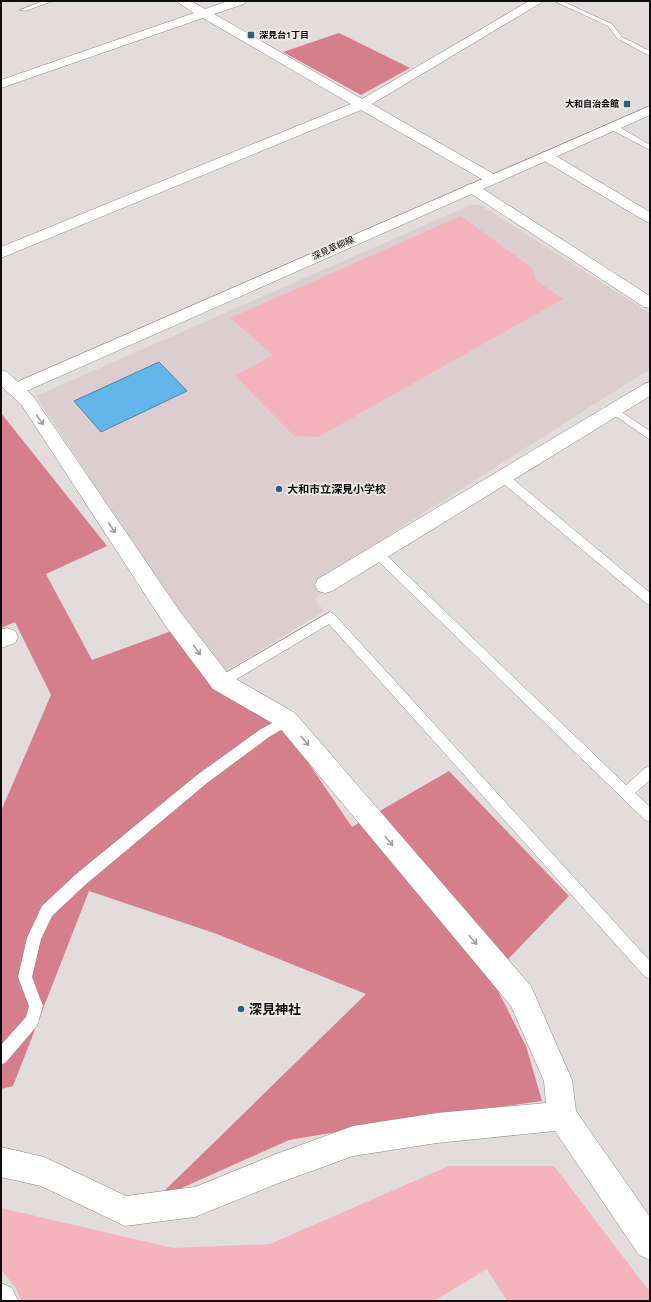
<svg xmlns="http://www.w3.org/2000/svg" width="651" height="1302" font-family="Ubuntu,'Noto Sans JP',sans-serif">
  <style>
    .built { fill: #dcced0 }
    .green { fill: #f5b3bc }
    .forest { fill: #d77e8c }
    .water { fill: #63b6ea; stroke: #4a83a8 }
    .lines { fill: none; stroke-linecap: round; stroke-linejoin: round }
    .service-casing { stroke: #8b8686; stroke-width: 1 }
    .minor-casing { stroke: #8b8686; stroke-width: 1 }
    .tertiary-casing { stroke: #8b8686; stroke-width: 1 }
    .service { fill: #fff; fill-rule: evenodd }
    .minor { fill: #fff; fill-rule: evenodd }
    .tertiary { fill: #fff; fill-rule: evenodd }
    .oneway { stroke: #9f9e9e }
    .poi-dot { fill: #2e5e7c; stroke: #efeaea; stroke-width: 1.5 }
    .labels { text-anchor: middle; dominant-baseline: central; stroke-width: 3.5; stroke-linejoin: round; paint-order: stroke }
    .far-poi-label { font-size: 9px; font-weight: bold; fill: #0e0d0d; stroke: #efeaea; text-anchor: start }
    .far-street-label { font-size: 9px; fill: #0e0d0d; stroke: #efeaea }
    .poi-label { font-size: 11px; font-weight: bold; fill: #0e0d0d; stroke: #efeaea; text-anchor: start }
    .near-poi-label { font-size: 13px; font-weight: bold; fill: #0e0d0d; stroke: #efeaea; text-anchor: start }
  </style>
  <rect width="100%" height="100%" fill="#e2dcdd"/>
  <polygon class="built" points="471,205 480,205 650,313 650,369 315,582 321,594 315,599 324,611 225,672 215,670 36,396"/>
  <g class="green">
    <polygon points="461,216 532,268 536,280 563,299 318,437 294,436 235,376 273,355 230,318"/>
    <polygon points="449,1166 554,1166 650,1292 650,1301 507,1301 487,1269 434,1301 21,1301 17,1290 1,1269 1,1208 173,1248 270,1244"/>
  </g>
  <g class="forest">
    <polygon points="339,33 410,68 361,95 283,52"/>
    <polygon points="1,413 107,546 46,574 92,660 177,629 282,724 352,827 449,771 569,896 491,977 526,1046 542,1101 418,1118 289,1140 155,1200 366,994 217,934 89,891 13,1086 1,1089 1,811 51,695 15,622 1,628"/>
  </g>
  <polygon class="water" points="159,362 187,391 101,432 74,401"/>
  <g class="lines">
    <g class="service-casing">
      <g id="service">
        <polygon points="43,1 53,1 25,11 20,10"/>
        <polygon points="554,1 562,1 612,24 622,37 650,51 650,56 618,39 608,26"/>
        <polygon points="608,124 614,124 650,145 650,150 608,128"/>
        <polygon points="614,407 650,431 650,440 610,412 609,410"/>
        <polygon points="503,473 507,474 650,593 650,605 646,603 499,480 498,477"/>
        <polygon points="377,549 381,550 626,785 645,768 650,766 650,780 635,793 650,807 650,822 645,820 373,556 371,553 373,550"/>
        <polygon points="330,612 334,614 650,961 650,979 645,977 329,624 225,686 221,687 217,686 215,682 217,678"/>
        <polygon points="287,715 291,716 293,720 291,724 269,737 207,783 85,885 52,916 41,939 32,977 43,1006 37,1026 6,1062 1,1065 1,1045 26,1017 29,1006 18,977 27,938 42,906 75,875 197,775 261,729"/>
      </g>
    </g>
    <g class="minor-casing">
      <g id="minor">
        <polygon points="176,1 191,1 205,9 228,1 246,1 244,4 214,14 362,99 529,1 544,1 372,104 497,176 499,179 497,182 487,182 361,110 1,258 1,247 351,104 203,18 1,88 1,80 194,13"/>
        <polygon points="546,152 551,153 650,212 650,223 645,221 541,159 539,156 541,153"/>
        <polygon points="472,184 477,185 650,296 650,308 644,307 467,191 465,188 467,185"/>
        <polygon points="1,370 7,372 33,396 181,613 229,675 295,713 531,986 572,1080 576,1111 650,1217 650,1260 639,1255 555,1131 437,1143 353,1156 276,1184 195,1217 125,1226 41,1186 1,1177 1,1147 44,1157 126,1196 195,1187 276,1154 353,1126 437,1113 546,1103 544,1081 511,1006 279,727 213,689 165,625 21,404 1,386"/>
        <polygon points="650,382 650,396 332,591 325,593 318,591 315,585 318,579 644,384"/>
        <polygon points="7,628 15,631 18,637 15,643 1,648 1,630"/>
        <polygon points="1,1283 12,1288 18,1301 1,1301"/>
      </g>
    </g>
    <g class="tertiary-casing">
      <polygon id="tertiary" points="650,106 650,115 22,393 16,395 10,393 7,389 10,385"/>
    </g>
    <use href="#service" class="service"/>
    <use href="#minor" class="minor"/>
    <use href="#tertiary" class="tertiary"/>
  </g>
  <defs><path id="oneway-shaft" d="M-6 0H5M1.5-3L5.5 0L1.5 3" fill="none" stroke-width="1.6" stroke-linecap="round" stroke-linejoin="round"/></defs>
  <g class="oneway">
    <use href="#oneway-shaft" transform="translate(40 420) rotate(56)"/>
    <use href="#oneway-shaft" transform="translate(112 528) rotate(56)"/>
    <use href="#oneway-shaft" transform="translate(197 650) rotate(53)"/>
    <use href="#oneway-shaft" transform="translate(305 741) rotate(50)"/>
    <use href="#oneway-shaft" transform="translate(389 841) rotate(50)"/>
    <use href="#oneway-shaft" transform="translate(473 940) rotate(50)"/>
  </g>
  <g class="poi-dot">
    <rect x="247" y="31" width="8" height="8" rx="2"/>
    <rect x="623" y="100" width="8" height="8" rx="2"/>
    <circle cx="279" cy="489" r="4"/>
    <circle cx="241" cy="1009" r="4"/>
  </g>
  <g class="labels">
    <g class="far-poi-label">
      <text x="259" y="35">深見台1丁目</text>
      <text x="619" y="104" text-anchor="end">大和自治会館</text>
    </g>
    <g class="far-street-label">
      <text transform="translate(333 248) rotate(-24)">深見草柳線</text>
    </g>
    <g class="poi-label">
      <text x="287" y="489">大和市立深見小学校</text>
    </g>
    <g class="near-poi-label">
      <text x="249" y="1009">深見神社</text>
    </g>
  </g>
  <rect width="651" height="1302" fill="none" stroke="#0e0d0d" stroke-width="4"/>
</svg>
